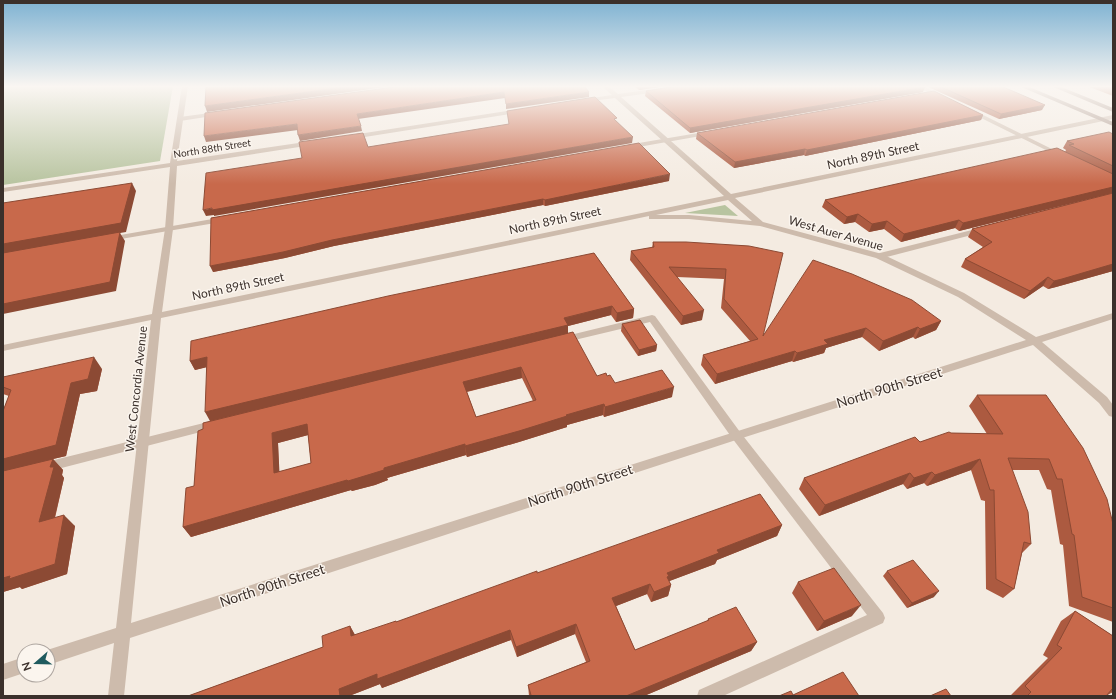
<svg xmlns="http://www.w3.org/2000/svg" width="1116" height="699" font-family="Lato,sans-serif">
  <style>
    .green { fill: #b8c4a0 }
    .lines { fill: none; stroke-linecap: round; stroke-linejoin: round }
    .lane { fill: #cdbbac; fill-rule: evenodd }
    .street { fill: #cdbbac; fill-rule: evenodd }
    .secondary { fill: #a18a7d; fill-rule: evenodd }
    .wall { fill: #ac5a40; fill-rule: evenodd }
    .shaded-wall { fill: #8c4a34 }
    .building { fill: #c8694b; stroke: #8c4a34; fill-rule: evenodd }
    .labels { text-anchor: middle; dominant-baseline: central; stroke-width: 3; stroke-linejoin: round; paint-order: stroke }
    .far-street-label { font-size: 10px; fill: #3b302b; stroke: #fbf5ee }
    .street-label { font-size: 12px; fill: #3b302b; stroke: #fbf5ee }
    .near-street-label { font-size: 14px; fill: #3b302b; stroke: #fbf5ee }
  </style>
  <rect width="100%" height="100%" fill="#f4ebe1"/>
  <g class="green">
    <polygon points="3,86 173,86 160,161 3,185"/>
    <polygon points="725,205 738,216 685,213"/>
  </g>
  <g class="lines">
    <g class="lane">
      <polygon points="915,86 923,86 945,97 940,98"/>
      <polygon points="971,109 1062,154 1063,155 1058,156 969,112 969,110"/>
      <polygon points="217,112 220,114 219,115 180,121 177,119 180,117"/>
      <polygon points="710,131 713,133 712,134 627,149 624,147 627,145"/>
      <polygon points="224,217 228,219 227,221 109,241 105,239 109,237"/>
      <polygon points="984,227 988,229 987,231 879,259 875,256 876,254"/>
      <polygon points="652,315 655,316 740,432 883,613 885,618 883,623 723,696 697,696 699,690 867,615 732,438 650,322 562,343 557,340 562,337"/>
      <polygon points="216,420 220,421 222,424 220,427 46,472 42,471 40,467 42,463 46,462"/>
    </g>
    <g class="street">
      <path d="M182,86H188L177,161L312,141L315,143L312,145L177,166L173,229L162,312L724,196L615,98L583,102V100L585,99L612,95L602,86H608L618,94L675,86H689L686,88L621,97L731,194L1113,115V119L735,198L763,222L882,254L964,293L1036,337L1113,313V319L1042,342L1107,397L1113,405V417L1109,416L1099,403L1033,345L736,440L130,638L124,696H108L114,643L48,665V651H44L116,628L151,320L3,351V345L152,314L165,229L170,167L3,192V188L170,163ZM728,200L752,221L689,215H656ZM649,216V219H689L760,226L876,258L958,297L1026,340L131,623L161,318Z"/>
      <polygon points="520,109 522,110 522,112 352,139 349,137 352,135"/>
      <polygon points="24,657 24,673 3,680 3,664"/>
    </g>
    <g class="secondary">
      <polygon points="1019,86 1027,86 1113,122 1113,126"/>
      <polygon points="1051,86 1059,86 1113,108 1113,112"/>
    </g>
  </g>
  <g class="wall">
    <polygon points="634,86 666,86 639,90"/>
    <polygon points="926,86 1001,86 1042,110 999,119"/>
    <polygon points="1087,86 1113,86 1113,96"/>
    <polygon points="646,91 923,92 690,133 645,96"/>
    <polygon points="983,115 981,120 805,156 804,155 734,168 696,139 697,133"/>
    <polygon points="1113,134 1113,193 959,231 955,228 901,242 884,229 869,232 855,222 844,224 822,207 825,200 1065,152 1066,150 1063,148 1067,141"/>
    <polygon points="669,181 545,206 543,205 334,246 285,258 213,272 211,218"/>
    <polygon points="1113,193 1113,271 1056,287 1048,289 1043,286 1024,299 961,267 965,259 983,247 968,237 972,229"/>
    <polygon points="653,242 749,246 763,336 941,321 936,330 915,339 913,337 879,351 862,337 826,348 824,353 793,362 792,361 715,384 701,365 703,355 750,341 721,308 724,279 677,277 702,320 681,325 630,260 631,251 652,248"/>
    <path d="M594,253L634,309L633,318L616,322L611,315L568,326V334L597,376H607L615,383L672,397L604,417L603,415L567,425V427L519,442L467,457L466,455L387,478L388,480L375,485L352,491L351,490L191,537L183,527L194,486L203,429L210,421L206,367L195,370L190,361ZM522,378L533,401L476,417L467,392ZM308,435L311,463L279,472L278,443Z"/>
    <polygon points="622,324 657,345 656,351 638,356 621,331"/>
    <polygon points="102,369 97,391 80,394 66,456 53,459 63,470 62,475 64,478 55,518 75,526 67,574 22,589 20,587 3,592 3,411 9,396 3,394 3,377"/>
    <polygon points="977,395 1046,395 1113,524 1113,622 1069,606 1063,545 1060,544 1051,490 1047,489 1039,470 1012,470 1031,544 1022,553 1014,589 1003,598 986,589 985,501 981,500 971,470 927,486 924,483 907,489 903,484 819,516 799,489 804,478 920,442 951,433 987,434 969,406"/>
    <polygon points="782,525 777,536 717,560 715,564 669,581 671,585 668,596 651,602 647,594 616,606 635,650 707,621 708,619 757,642 751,651 644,696 529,696 528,685 586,662 575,634 517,657 511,640 382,688 380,684 349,696 188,696 323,647 350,626 355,635 397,622 537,573"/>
    <polygon points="887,571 934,597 907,608 883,576"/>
    <polygon points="798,582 852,616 817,631 792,593"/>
    <polygon points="1075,611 1113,636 1113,692 1106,696 1012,696 1011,695 1048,658 1043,655 1061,621"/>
  </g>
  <g class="shaded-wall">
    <polygon points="352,86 392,86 207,112 205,106"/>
    <polygon points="639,86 666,86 639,90"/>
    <polygon points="925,87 923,92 690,133 690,128"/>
    <polygon points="504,92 505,98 358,119 357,114"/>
    <polygon points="589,92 589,97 506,109 506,104"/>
    <polygon points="1045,105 1042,110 999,119 1001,114"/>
    <polygon points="983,115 981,120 805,156 807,150"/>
    <polygon points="297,124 298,130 206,142 204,136"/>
    <polygon points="361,126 362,131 300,141 298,135"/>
    <polygon points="633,137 632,143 214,216 214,215 206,216 203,210"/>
    <polygon points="805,149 804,155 734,168 735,162"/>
    <polygon points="670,174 669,181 545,206 545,200"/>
    <polygon points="132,183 136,191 126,232 120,233 125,241 116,291 3,314 3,244"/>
    <polygon points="1113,187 1113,193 959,231 963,223"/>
    <polygon points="543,199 543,205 334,246 285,258 213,272 210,266 332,240"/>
    <polygon points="858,214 855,222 844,224 847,217"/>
    <polygon points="959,220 955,228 901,242 904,234"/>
    <polygon points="887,221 884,229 869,232 872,224"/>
    <polygon points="1113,264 1113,271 1056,287 1048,289 1054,281"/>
    <polygon points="1048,277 1043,286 1024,299 1030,291"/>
    <polygon points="612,306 611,315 568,326 568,334 210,421 205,412"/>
    <polygon points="634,309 633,318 616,322 617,313"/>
    <polygon points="704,310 702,320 681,325 683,316"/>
    <polygon points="941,321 936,330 915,339 920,329"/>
    <polygon points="918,327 913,337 879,351 883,341"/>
    <polygon points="866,328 862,337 826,348 824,353 793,362 797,353 824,340"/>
    <polygon points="657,345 656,351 638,356 639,350"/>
    <polygon points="795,351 792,361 715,384 717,374"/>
    <polygon points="94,357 102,369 97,391 80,394 66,456 53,459 63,470 62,475 64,478 51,533 39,522 3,473 3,459"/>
    <polygon points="207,357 212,366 195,370 190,361"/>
    <polygon points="521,367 522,378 465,392 463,382"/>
    <polygon points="674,387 672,397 604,417 605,407"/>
    <polygon points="604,404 603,415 567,425 567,427 519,442 467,457 465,446 566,415"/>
    <polygon points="307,424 312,434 278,443 280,483 274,473 272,433"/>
    <polygon points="465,444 466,455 387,478 388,480 375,485 352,491 351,490 191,537 183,527 347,480 384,468"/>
    <polygon points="980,459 971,470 927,486 935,475"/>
    <polygon points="932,472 924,483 907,489 914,478"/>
    <polygon points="910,473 903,484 819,516 825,505"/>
    <polygon points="64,515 75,526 67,574 22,589 20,587 3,592 3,578"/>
    <polygon points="782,525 777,536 717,560 715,564 667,582 667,573 717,550"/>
    <polygon points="650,584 647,594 611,608 612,598"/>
    <polygon points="671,585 668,596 651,602 654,592"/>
    <polygon points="939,591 934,597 907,608 912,603"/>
    <polygon points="861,605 852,616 817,631 824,621"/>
    <polygon points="576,624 575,634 517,657 516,647"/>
    <polygon points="350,626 355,635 351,636"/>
    <polygon points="510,630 511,640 382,688 380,684 349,696 340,696 339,689 377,674"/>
    <polygon points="757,642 751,651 644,696 626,696"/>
  </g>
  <g class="building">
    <polygon points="206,86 352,86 205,106"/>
    <polygon points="401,86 584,86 589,92 506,104 504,92 357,114 361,126 298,135 297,124 204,136 205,113"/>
    <polygon points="677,86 923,86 925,87 690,128 646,91"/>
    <polygon points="939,86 1001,86 1045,105 1001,114"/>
    <polygon points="1105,86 1113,86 1113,89"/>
    <polygon points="934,91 983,115 807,150 805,149 735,162 697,133"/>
    <polygon points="595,97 617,118 614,119 633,137 212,210 212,208 203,210 206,173 302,158 299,142 363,133 368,147 509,124 507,111"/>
    <polygon points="1109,132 1113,134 1113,166 1069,145 1074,144 1067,141"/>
    <polygon points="639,143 670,174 545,200 543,199 332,240 283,252 210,266 211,218"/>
    <polygon points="1057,148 1113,174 1113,187 963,223 959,220 904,234 887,221 872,224 858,214 847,217 825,200"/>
    <polygon points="132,183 121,223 3,244 3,203"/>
    <polygon points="1113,193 1113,264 1062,279 1054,281 1048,277 1030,291 965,259 992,242 972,229"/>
    <polygon points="120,232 110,282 3,304 3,253"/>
    <polygon points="653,242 686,242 749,246 783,253 763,336 813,260 852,274 912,300 941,321 920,329 918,327 883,341 866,328 824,340 828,344 797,353 795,351 717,374 703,355 758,339 724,299 726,269 669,267 704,310 683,316 631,251 654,247"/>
    <polygon points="594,253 634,309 617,313 612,306 564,318 568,325 205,412 207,357 190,361 191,341 388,296"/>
    <polygon points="640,320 657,345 639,350 622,324"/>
    <path d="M573,332L597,376L606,373L607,376L610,375L615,383L662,370L674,387L605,407L604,404L566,415L567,416L519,431L465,446V444L384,468V470L371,474L348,481L347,480L183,527L186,488L194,486L198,431L203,429V423ZM521,367L536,400L476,417L463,382ZM307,424L311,463L274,473L272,433Z"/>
    <polygon points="94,357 88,379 71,383 56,445 3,459 3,411 11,390 3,387 3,377"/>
    <polygon points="977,395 1046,395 1083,448 1107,499 1113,524 1113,608 1082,597 1074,535 1072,534 1062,479 1057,479 1049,459 1008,458 1028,512 1031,544 1024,542 1014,589 996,579 994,490 990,490 980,459 935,475 932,472 914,478 910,473 825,505 804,478 915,437 920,442 949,432 951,433 1003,434"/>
    <polygon points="53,459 50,467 54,467 39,522 64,515 55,564 9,579 10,576 3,578 3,471"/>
    <polygon points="760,494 782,525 717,550 719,553 667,573 669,576 667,577 671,585 654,592 650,584 612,598 635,650 709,620 708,619 736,607 757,642 626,696 529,696 531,695 528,685 590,661 576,624 516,647 510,630 377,679 377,674 339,689 340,696 188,696 323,647 322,636 350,626 351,636 396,621 396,622 537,571 537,573"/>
    <polygon points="913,560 939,591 912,603 887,571"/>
    <polygon points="834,568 861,605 824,621 798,582"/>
    <polygon points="1075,611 1113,636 1113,688 1106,696 1027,696 1031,692 1025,686 1062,648 1057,645"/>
    <polygon points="843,672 859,696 779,696 791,691 793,695"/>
    <polygon points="946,689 951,696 930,696"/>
  </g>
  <linearGradient id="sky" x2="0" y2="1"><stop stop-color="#7eb2d2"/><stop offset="0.47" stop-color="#faf6f2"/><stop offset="1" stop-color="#faf6f2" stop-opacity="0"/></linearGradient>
  <rect width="1116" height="184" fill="url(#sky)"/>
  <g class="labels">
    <g class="far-street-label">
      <text transform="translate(212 148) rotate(-9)">North 88th Street</text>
    </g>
    <g class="street-label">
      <text transform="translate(873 155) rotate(-12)">North 89th Street</text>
      <text transform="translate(555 220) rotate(-12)">North 89th Street</text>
      <text transform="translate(836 233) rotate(16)">West Auer Avenue</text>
      <text transform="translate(238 286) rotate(-12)">North 89th Street</text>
      <text transform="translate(136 389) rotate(-84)">West Concordia Avenue</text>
    </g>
    <g class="near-street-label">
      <text transform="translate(889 387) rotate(-17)">North 90th Street</text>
      <text transform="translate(580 485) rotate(-18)">North 90th Street</text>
      <text transform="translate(272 585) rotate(-18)">North 90th Street</text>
    </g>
  </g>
  <rect width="1116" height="699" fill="none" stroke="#3b302b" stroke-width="8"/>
  <g transform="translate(36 663) rotate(250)"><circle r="19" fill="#fbf5ee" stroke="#aea6a0"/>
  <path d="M0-3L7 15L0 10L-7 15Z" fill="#1f5a5e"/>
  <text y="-6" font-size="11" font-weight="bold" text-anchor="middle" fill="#3b302b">N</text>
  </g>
</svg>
